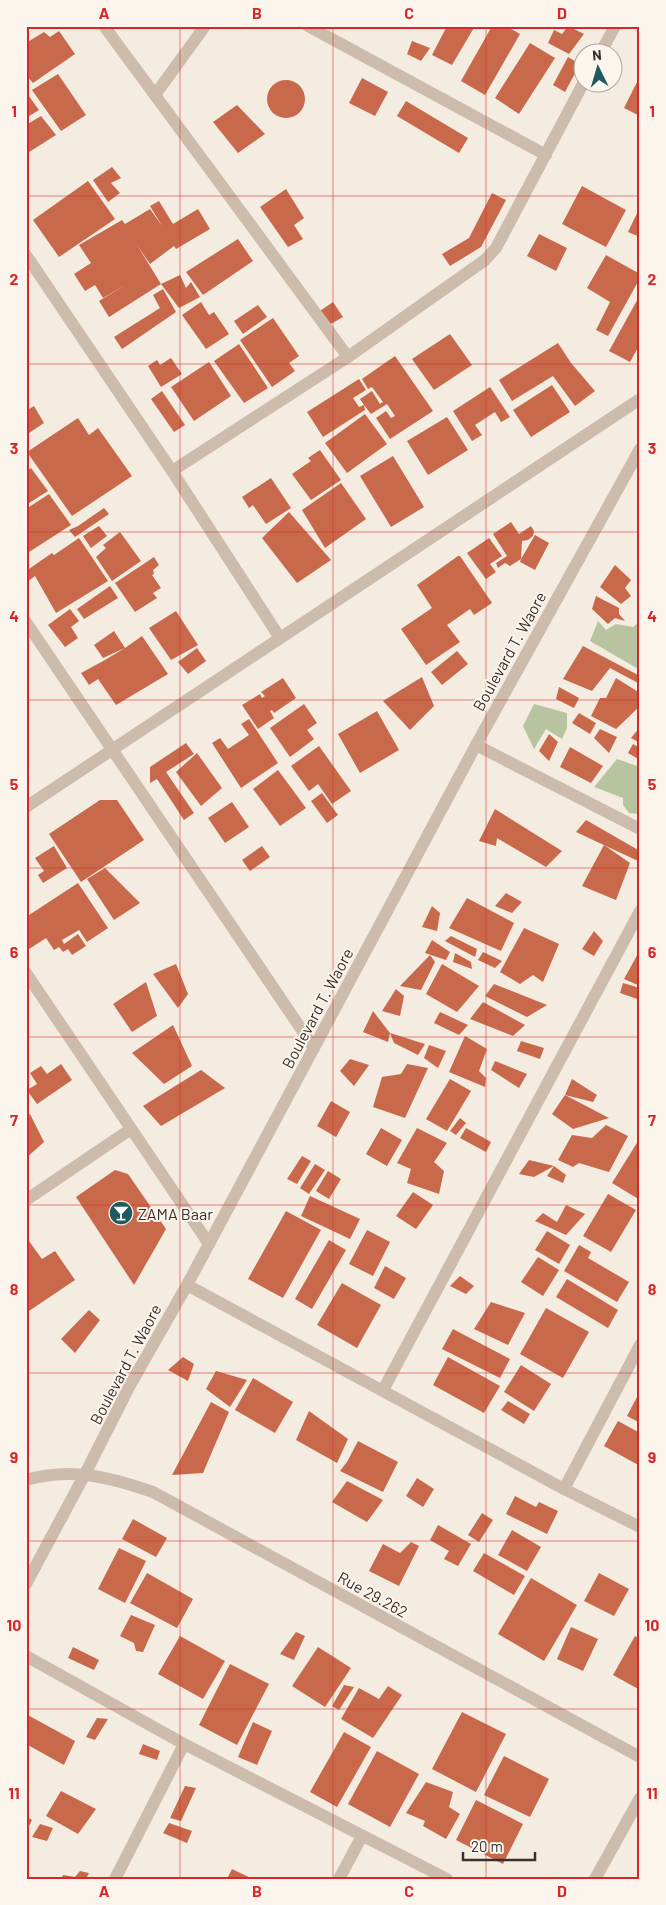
<svg xmlns="http://www.w3.org/2000/svg" width="666" height="1905" font-family="Barlow,sans-serif">
  <style>
    .green { fill: #b8c4a0 }
    .building { fill: #c8694b }
    .lines { fill: none; stroke-linecap: round; stroke-linejoin: round }
    .minor { stroke: #cdbbac; stroke-width: 12 }
    .tertiary { stroke: #cdbbac; stroke-width: 12 }
    .grid { fill: none; stroke: #d62828; stroke-width: 1; stroke-opacity: 0.55 }
    .labels { text-anchor: middle; dominant-baseline: central; stroke-width: 4; stroke-linejoin: round; paint-order: stroke }
    .street-label { font-size: 16px; fill: #3b302b; stroke: #fbf5ee }
    .poi-label { font-size: 16px; fill: #3b302b; stroke: #fbf5ee; text-anchor: start }
    .neatline { fill: none; stroke: #d62828; stroke-width: 2 }
    .grid-label { font-size: 16px; text-anchor: middle; font-weight: bold; fill: #d62828 }
  </style>
  <rect width="100%" height="100%" fill="#f4ebe1"/>
  <g class="green">
    <polygon points="598,621 606,630 616,624 633,627 640,621 640,670 590,641"/>
    <polygon points="534,704 567,713 567,728 562,739 546,729 534,749 523,726"/>
    <polygon points="617,759 640,767 640,822 639,814 629,813 623,805 623,798 594,787"/>
  </g>
  <g class="building">
    <polygon points="447,26 475,26 452,65 432,55"/>
    <polygon points="492,26 506,26 520,34 485,95 461,81"/>
    <polygon points="568,26 584,34 569,54 548,43 554,30 562,34"/>
    <polygon points="59,31 75,54 33,83 26,75 26,43 44,32 50,37"/>
    <polygon points="412,41 430,48 421,61 407,54"/>
    <polygon points="530,43 555,58 519,114 495,98"/>
    <polygon points="568,57 580,64 565,92 553,85"/>
    <polygon points="58,74 86,115 61,131 32,90"/>
    <polygon points="362,78 388,92 375,116 349,103"/>
    <circle cx="286" cy="99" r="19"/>
    <polygon points="637,82 640,83 640,116 624,108"/>
    <polygon points="26,92 39,110 26,118"/>
    <polygon points="406,101 468,138 459,153 397,116"/>
    <polygon points="237,105 265,134 238,153 213,122"/>
    <polygon points="41,116 56,135 26,154 26,125"/>
    <polygon points="112,167 121,178 111,183 120,193 108,202 93,180"/>
    <polygon points="88,181 115,219 59,257 33,220"/>
    <polygon points="582,186 626,210 606,247 562,224"/>
    <polygon points="286,189 304,218 294,225 303,239 288,247 260,207"/>
    <polygon points="492,193 506,200 481,247 450,266 442,254 469,238"/>
    <polygon points="159,201 173,224 198,209 210,229 176,249 174,246 150,264 137,245 161,284 109,317 99,301 127,284 103,298 95,285 85,291 74,274 91,263 79,245 122,220 125,224 150,209 162,226 150,206"/>
    <polygon points="640,207 640,237 628,232"/>
    <polygon points="539,234 567,248 556,271 527,256"/>
    <polygon points="238,239 253,261 203,295 186,272"/>
    <polygon points="606,255 640,274 640,278 608,336 596,330 610,302 587,288"/>
    <polygon points="180,275 186,288 191,282 200,297 179,308 161,284"/>
    <polygon points="163,289 176,312 122,349 114,337 160,308 153,295"/>
    <polygon points="640,295 640,344 630,362 609,351"/>
    <polygon points="201,302 209,315 214,312 229,334 206,349 182,315"/>
    <polygon points="333,302 343,317 329,325 320,311"/>
    <polygon points="258,305 267,317 243,334 234,321"/>
    <polygon points="273,318 299,356 289,363 295,371 272,387 240,340"/>
    <polygon points="450,334 472,365 434,390 412,359"/>
    <polygon points="558,343 571,363 595,391 575,406 553,376 512,401 499,380"/>
    <polygon points="239,344 268,388 244,403 214,361"/>
    <polygon points="395,356 433,411 390,439 376,418 386,411 391,418 395,416 387,404 371,414 364,405 365,410 323,437 307,412 359,379 366,390 353,398 359,407 364,405 360,399 372,391 380,404 383,402 372,387 368,389 362,379"/>
    <polygon points="171,358 182,374 161,387 148,366 157,360 160,365"/>
    <polygon points="209,362 231,396 194,421 171,387"/>
    <polygon points="552,385 570,412 531,437 513,410"/>
    <polygon points="490,387 510,417 501,422 495,412 475,425 482,435 472,441 453,411"/>
    <polygon points="162,391 185,425 174,432 151,399"/>
    <polygon points="34,406 44,423 26,435 26,411"/>
    <polygon points="365,414 387,444 347,473 325,443"/>
    <polygon points="447,417 468,450 428,475 407,441"/>
    <polygon points="78,418 89,435 98,428 132,476 72,516 27,452"/>
    <polygon points="320,450 341,480 311,500 292,474 311,461 308,458"/>
    <polygon points="393,456 424,507 391,527 360,476"/>
    <polygon points="31,468 48,491 26,505 26,471"/>
    <polygon points="271,478 291,508 266,524 253,505 249,508 242,497"/>
    <polygon points="341,483 366,519 325,548 302,510"/>
    <polygon points="49,494 71,525 26,554 26,509"/>
    <polygon points="104,508 109,514 75,537 69,530 78,526"/>
    <polygon points="289,512 331,560 297,583 262,538"/>
    <polygon points="511,522 519,534 531,526 534,531 533,536 528,540 522,541 521,559 535,535 549,543 535,570 520,562 521,559 510,566 505,563 498,568 496,563 507,556 493,534"/>
    <polygon points="99,526 107,536 91,548 83,536"/>
    <polygon points="120,532 141,561 112,581 96,557 106,548 103,545"/>
    <polygon points="79,538 108,581 56,613 35,576 27,582 26,571 52,553 54,555"/>
    <polygon points="489,538 502,556 490,564 496,572 486,579 467,553"/>
    <polygon points="458,556 460,556 492,603 474,615 470,609 447,625 460,642 426,665 401,629 432,608 417,585"/>
    <polygon points="154,557 159,565 153,570 154,574 152,575 161,588 153,593 157,598 135,612 115,583"/>
    <polygon points="615,565 631,580 625,588 631,596 621,604 600,587"/>
    <polygon points="110,586 118,598 84,619 77,609"/>
    <polygon points="596,596 619,608 619,614 625,621 615,618 608,624 592,609"/>
    <polygon points="70,609 79,621 71,627 78,638 65,647 48,625"/>
    <polygon points="176,611 198,645 171,660 149,628"/>
    <polygon points="114,631 125,648 142,636 168,674 116,705 98,679 89,685 81,673 105,660 125,648 103,658 94,645"/>
    <polygon points="583,646 640,676 640,684 610,668 592,691 563,679"/>
    <polygon points="197,648 206,661 188,674 178,662"/>
    <polygon points="457,651 468,664 442,685 431,672"/>
    <polygon points="422,677 434,706 410,730 383,701"/>
    <polygon points="283,678 296,698 274,713 272,710 270,711 274,718 258,729 242,705 260,694 262,698 265,696 261,692"/>
    <polygon points="616,678 640,693 640,706 616,729 591,716 600,698 606,698"/>
    <polygon points="559,687 579,698 574,708 556,699"/>
    <polygon points="304,704 317,723 307,730 314,739 290,757 270,728"/>
    <polygon points="377,711 399,750 360,773 338,734"/>
    <polygon points="579,713 596,723 590,734 572,723"/>
    <polygon points="249,719 278,763 241,788 212,743 220,738 228,749 249,735 241,724"/>
    <polygon points="640,727 640,743 631,738"/>
    <polygon points="600,729 617,737 609,753 594,738"/>
    <polygon points="549,734 558,742 549,761 539,751"/>
    <polygon points="186,743 194,754 166,772 194,813 184,820 157,779 150,783 150,767"/>
    <polygon points="633,744 640,748 640,760 628,753"/>
    <polygon points="319,746 351,791 332,804 318,784 309,791 291,766"/>
    <polygon points="570,747 603,766 591,783 560,767"/>
    <polygon points="197,753 222,788 201,806 176,772"/>
    <polygon points="278,770 306,808 280,826 253,789"/>
    <polygon points="322,793 338,815 327,823 311,801"/>
    <polygon points="100,800 117,800 144,840 81,882 49,834"/>
    <polygon points="232,802 249,827 225,843 208,818"/>
    <polygon points="495,809 562,851 546,867 497,838 496,846 479,841"/>
    <polygon points="586,820 640,851 638,861 576,832"/>
    <polygon points="604,845 630,863 616,900 582,886"/>
    <polygon points="54,846 67,868 43,883 38,875 44,871 35,858"/>
    <polygon points="262,846 270,857 250,871 242,860"/>
    <polygon points="105,868 140,903 114,920 87,879"/>
    <polygon points="78,883 108,928 87,942 79,930 62,940 64,944 78,934 86,946 72,955 68,949 63,952 59,947 54,950 46,938 26,951 26,917"/>
    <polygon points="506,893 522,902 512,913 495,906"/>
    <polygon points="467,898 514,923 501,951 449,928"/>
    <polygon points="432,906 440,913 437,931 422,927"/>
    <polygon points="524,928 559,944 543,982 533,975 520,984 500,972"/>
    <polygon points="594,931 603,941 594,956 582,949"/>
    <polygon points="451,936 477,949 475,957 445,941"/>
    <polygon points="432,940 450,952 446,960 425,953"/>
    <polygon points="640,950 640,986 624,979"/>
    <polygon points="483,952 502,961 495,968 478,960"/>
    <polygon points="455,953 471,962 472,969 453,962"/>
    <polygon points="430,955 435,962 421,990 400,986"/>
    <polygon points="176,964 188,994 178,1008 153,974"/>
    <polygon points="442,964 479,986 457,1012 426,994"/>
    <polygon points="146,982 157,1016 132,1032 113,1004"/>
    <polygon points="623,983 640,988 640,1000 620,993"/>
    <polygon points="494,984 547,1005 527,1017 485,996"/>
    <polygon points="396,989 404,996 400,1016 382,1011"/>
    <polygon points="483,1002 525,1025 513,1036 470,1019"/>
    <polygon points="373,1011 390,1033 388,1042 363,1032"/>
    <polygon points="440,1012 468,1025 459,1035 434,1023"/>
    <polygon points="173,1025 192,1066 164,1084 132,1053"/>
    <polygon points="390,1033 425,1044 418,1055 394,1043"/>
    <polygon points="465,1036 487,1049 479,1071 486,1078 485,1087 449,1072"/>
    <polygon points="521,1041 544,1048 540,1059 517,1051"/>
    <polygon points="429,1045 446,1051 438,1068 424,1058"/>
    <polygon points="350,1059 369,1065 354,1086 340,1071"/>
    <polygon points="495,1061 527,1074 519,1088 491,1070"/>
    <polygon points="61,1064 72,1080 37,1104 27,1090 37,1084 30,1073 41,1066 47,1074"/>
    <polygon points="407,1064 428,1068 405,1118 373,1107 382,1077 401,1074"/>
    <polygon points="201,1070 225,1088 161,1126 143,1106"/>
    <polygon points="450,1079 471,1091 447,1131 426,1119"/>
    <polygon points="572,1079 597,1095 593,1102 565,1095"/>
    <polygon points="565,1095 609,1118 573,1129 552,1114"/>
    <polygon points="331,1101 350,1112 336,1137 317,1126"/>
    <polygon points="30,1114 44,1142 26,1158 26,1117"/>
    <polygon points="460,1118 466,1123 456,1135 450,1131"/>
    <polygon points="606,1125 628,1136 609,1172 579,1163 573,1167 558,1160 572,1135 592,1138"/>
    <polygon points="381,1128 402,1140 387,1166 366,1154"/>
    <polygon points="417,1128 447,1143 434,1162 444,1171 439,1194 407,1183 411,1169 397,1163"/>
    <polygon points="466,1128 491,1142 486,1152 460,1138"/>
    <polygon points="640,1138 640,1200 612,1183"/>
    <polygon points="302,1156 311,1161 297,1184 287,1179"/>
    <polygon points="529,1160 554,1166 566,1175 563,1183 547,1176 554,1166 534,1177 519,1174"/>
    <polygon points="315,1164 325,1170 309,1194 300,1188"/>
    <polygon points="115,1170 128,1174 166,1229 134,1285 76,1197"/>
    <polygon points="328,1171 341,1179 329,1199 316,1191"/>
    <polygon points="413,1192 433,1205 416,1229 396,1216"/>
    <polygon points="608,1194 636,1210 611,1252 583,1236"/>
    <polygon points="310,1196 360,1219 350,1239 301,1216"/>
    <polygon points="566,1205 585,1214 566,1235 535,1221 543,1213 557,1222"/>
    <polygon points="286,1211 321,1230 283,1298 248,1279"/>
    <polygon points="367,1230 390,1242 373,1276 349,1264"/>
    <polygon points="547,1231 570,1245 559,1264 535,1250"/>
    <polygon points="26,1237 42,1259 55,1251 75,1280 26,1313"/>
    <polygon points="329,1240 346,1250 312,1309 295,1299"/>
    <polygon points="579,1245 591,1252 588,1258 629,1282 617,1302 564,1271"/>
    <polygon points="538,1257 559,1270 543,1296 521,1282"/>
    <polygon points="385,1266 406,1278 394,1299 374,1288"/>
    <polygon points="460,1276 474,1286 466,1294 450,1286"/>
    <polygon points="567,1279 618,1310 608,1328 556,1297"/>
    <polygon points="342,1283 381,1305 357,1348 317,1325"/>
    <polygon points="491,1302 525,1313 508,1345 474,1329"/>
    <polygon points="546,1308 589,1332 563,1378 520,1354"/>
    <polygon points="89,1310 100,1320 75,1353 61,1339"/>
    <polygon points="453,1329 510,1359 500,1378 442,1349"/>
    <polygon points="183,1357 194,1364 188,1381 168,1370"/>
    <polygon points="448,1357 500,1386 484,1413 433,1385"/>
    <polygon points="521,1365 551,1384 534,1411 504,1392"/>
    <polygon points="216,1371 247,1380 230,1407 206,1389"/>
    <polygon points="253,1378 293,1402 275,1433 235,1410"/>
    <polygon points="638,1395 640,1396 640,1423 627,1416"/>
    <polygon points="508,1401 530,1414 524,1424 501,1410"/>
    <polygon points="211,1402 229,1412 203,1473 172,1475"/>
    <polygon points="309,1411 348,1439 337,1463 296,1440"/>
    <polygon points="618,1421 640,1433 640,1466 604,1446"/>
    <polygon points="358,1441 398,1462 383,1492 340,1471 347,1462"/>
    <polygon points="417,1478 434,1489 423,1507 406,1496"/>
    <polygon points="347,1481 383,1500 367,1522 332,1502"/>
    <polygon points="515,1496 536,1507 539,1502 558,1511 547,1534 506,1514"/>
    <polygon points="482,1513 493,1520 479,1542 468,1535"/>
    <polygon points="133,1519 167,1538 156,1557 122,1539"/>
    <polygon points="438,1525 471,1544 458,1566 444,1559 449,1551 430,1540"/>
    <polygon points="512,1530 541,1547 527,1571 498,1555"/>
    <polygon points="411,1542 419,1546 399,1586 369,1571 383,1544 400,1553"/>
    <polygon points="119,1548 146,1561 125,1603 98,1589"/>
    <polygon points="484,1553 525,1576 514,1595 473,1571"/>
    <polygon points="147,1573 193,1599 177,1628 130,1603"/>
    <polygon points="599,1573 629,1589 614,1616 584,1601"/>
    <polygon points="531,1578 577,1605 544,1661 498,1634"/>
    <polygon points="131,1615 155,1625 143,1652 136,1651 134,1643 120,1636"/>
    <polygon points="571,1627 598,1639 583,1671 557,1659"/>
    <polygon points="296,1632 305,1636 294,1660 280,1654"/>
    <polygon points="180,1636 225,1661 203,1699 158,1674"/>
    <polygon points="635,1636 640,1639 640,1690 613,1675"/>
    <polygon points="73,1647 99,1660 94,1670 68,1658"/>
    <polygon points="318,1647 351,1668 325,1707 292,1686"/>
    <polygon points="230,1664 269,1684 237,1745 199,1725"/>
    <polygon points="344,1685 354,1687 339,1710 332,1706"/>
    <polygon points="388,1686 402,1695 373,1738 341,1719 359,1688 379,1699"/>
    <polygon points="462,1712 506,1734 476,1792 432,1769"/>
    <polygon points="26,1714 75,1741 64,1765 26,1744"/>
    <polygon points="97,1718 108,1719 95,1740 86,1737"/>
    <polygon points="253,1722 272,1731 257,1765 238,1757"/>
    <polygon points="344,1732 371,1747 337,1807 310,1792"/>
    <polygon points="143,1744 160,1751 157,1760 139,1754"/>
    <polygon points="377,1751 419,1774 390,1827 348,1804"/>
    <polygon points="504,1756 549,1779 530,1817 484,1795"/>
    <polygon points="426,1782 453,1792 449,1807 460,1814 446,1839 423,1826 425,1821 406,1813"/>
    <polygon points="185,1786 196,1788 181,1821 170,1818"/>
    <polygon points="61,1791 96,1809 78,1834 46,1816"/>
    <polygon points="476,1800 523,1824 503,1864 456,1840"/>
    <polygon points="26,1816 32,1820 26,1832"/>
    <polygon points="169,1823 192,1831 187,1843 163,1833"/>
    <polygon points="40,1824 53,1828 47,1841 32,1837"/>
    <polygon points="232,1869 253,1879 227,1879"/>
    <polygon points="80,1871 89,1873 86,1879 61,1879 63,1875 75,1877"/>
  </g>
  <g class="lines">
    <g class="minor">
      <polyline points="104,26 348,357"/>
      <polyline points="308,26 546,155"/>
      <polyline points="601,52 615,26"/>
      <polyline points="155,95 205,26"/>
      <polyline points="26,255 172,471 280,638"/>
      <polyline points="172,471 348,357 485,260 496,248 584,82"/>
      <polyline points="26,622 314,1048"/>
      <polyline points="476,745 640,829"/>
      <polyline points="26,807 640,399"/>
      <polyline points="26,973 209,1244"/>
      <polyline points="26,1200 131,1129"/>
      <polyline points="187,1285 564,1489 640,1527"/>
      <polyline points="383,1390 640,911"/>
      <path d="M26,1480C72,1467 109,1477 153,1492L640,1757"/>
      <polyline points="564,1489 640,1345"/>
      <polyline points="26,1656 184,1744 447,1879"/>
      <polyline points="115,1879 184,1744"/>
      <polyline points="339,1879 362,1836"/>
      <polyline points="595,1879 640,1798"/>
    </g>
    <polyline class="tertiary" points="26,1584 85,1474 129,1387 187,1285 476,745 640,449"/>
  </g>
  <path class="grid" d="M180,26V1879M333,26V1879M486,26V1879M26,196H640M26,364H640M26,532H640M26,700H640M26,868H640M26,1037H640M26,1205H640M26,1373H640M26,1541H640M26,1709H640"/>
  <defs>
    <g id="bar-disc" transform="scale(1.25)"><circle r="9.5" fill="#1f5a5e" stroke="#fbf5ee"/><path d="M-6-5H6L.8 .8V4.5H3.5V6h-7V4.5H-.8V.8Z" fill="#fff"/></g>
  </defs>
  <g fill-rule="evenodd">
    <use href="#bar-disc" x="121" y="1213"/>
  </g>
  <g class="labels">
    <g class="street-label">
      <text transform="translate(509 651) rotate(-61)">Boulevard T. Waore</text>
      <text transform="translate(317 1008) rotate(-62)">Boulevard T. Waore</text>
      <text transform="translate(125 1364) rotate(-62)">Boulevard T. Waore</text>
      <text transform="translate(373 1594) rotate(29)">Rue 29.262</text>
    </g>
    <g class="poi-label">
      <text x="138" y="1213">ZAMA Baar</text>
    </g>
  </g>
  <rect width="666" height="1905" fill="none" stroke="#fbf5ee" stroke-width="55"/>
  <g transform="translate(598 68) rotate(355)"><circle r="24" fill="#fbf5ee" stroke="#aea6a0"/>
  <path d="M0-4L9 19L0 12L-9 19Z" fill="#1f5a5e"/>
  <text y="-8" font-size="14" font-weight="bold" text-anchor="middle" fill="#3b302b">N</text>
  </g>
  <path d="M463 1852v8h72v-8" fill="none" stroke="#3b302b" stroke-width="2.5"/>
  <text x="471" y="1852" font-size="15" fill="#3b302b" stroke="#fbf5ee" stroke-width="4" paint-order="stroke">20 m</text>
  <rect x="28" y="28" width="610" height="1850" class="neatline"/>
  <g class="grid-label">
    <text x="104" y="19">A</text>
    <text x="257" y="19">B</text>
    <text x="409" y="19">C</text>
    <text x="562" y="19">D</text>
    <text x="14" y="117">1</text>
    <text x="652" y="117">1</text>
    <text x="14" y="285">2</text>
    <text x="652" y="285">2</text>
    <text x="14" y="454">3</text>
    <text x="652" y="454">3</text>
    <text x="14" y="622">4</text>
    <text x="652" y="622">4</text>
    <text x="14" y="790">5</text>
    <text x="652" y="790">5</text>
    <text x="14" y="958">6</text>
    <text x="652" y="958">6</text>
    <text x="14" y="1126">7</text>
    <text x="652" y="1126">7</text>
    <text x="14" y="1295">8</text>
    <text x="652" y="1295">8</text>
    <text x="14" y="1463">9</text>
    <text x="652" y="1463">9</text>
    <text x="14" y="1631">10</text>
    <text x="652" y="1631">10</text>
    <text x="14" y="1799">11</text>
    <text x="652" y="1799">11</text>
    <text x="104" y="1897">A</text>
    <text x="257" y="1897">B</text>
    <text x="409" y="1897">C</text>
    <text x="562" y="1897">D</text>
  </g>
</svg>
